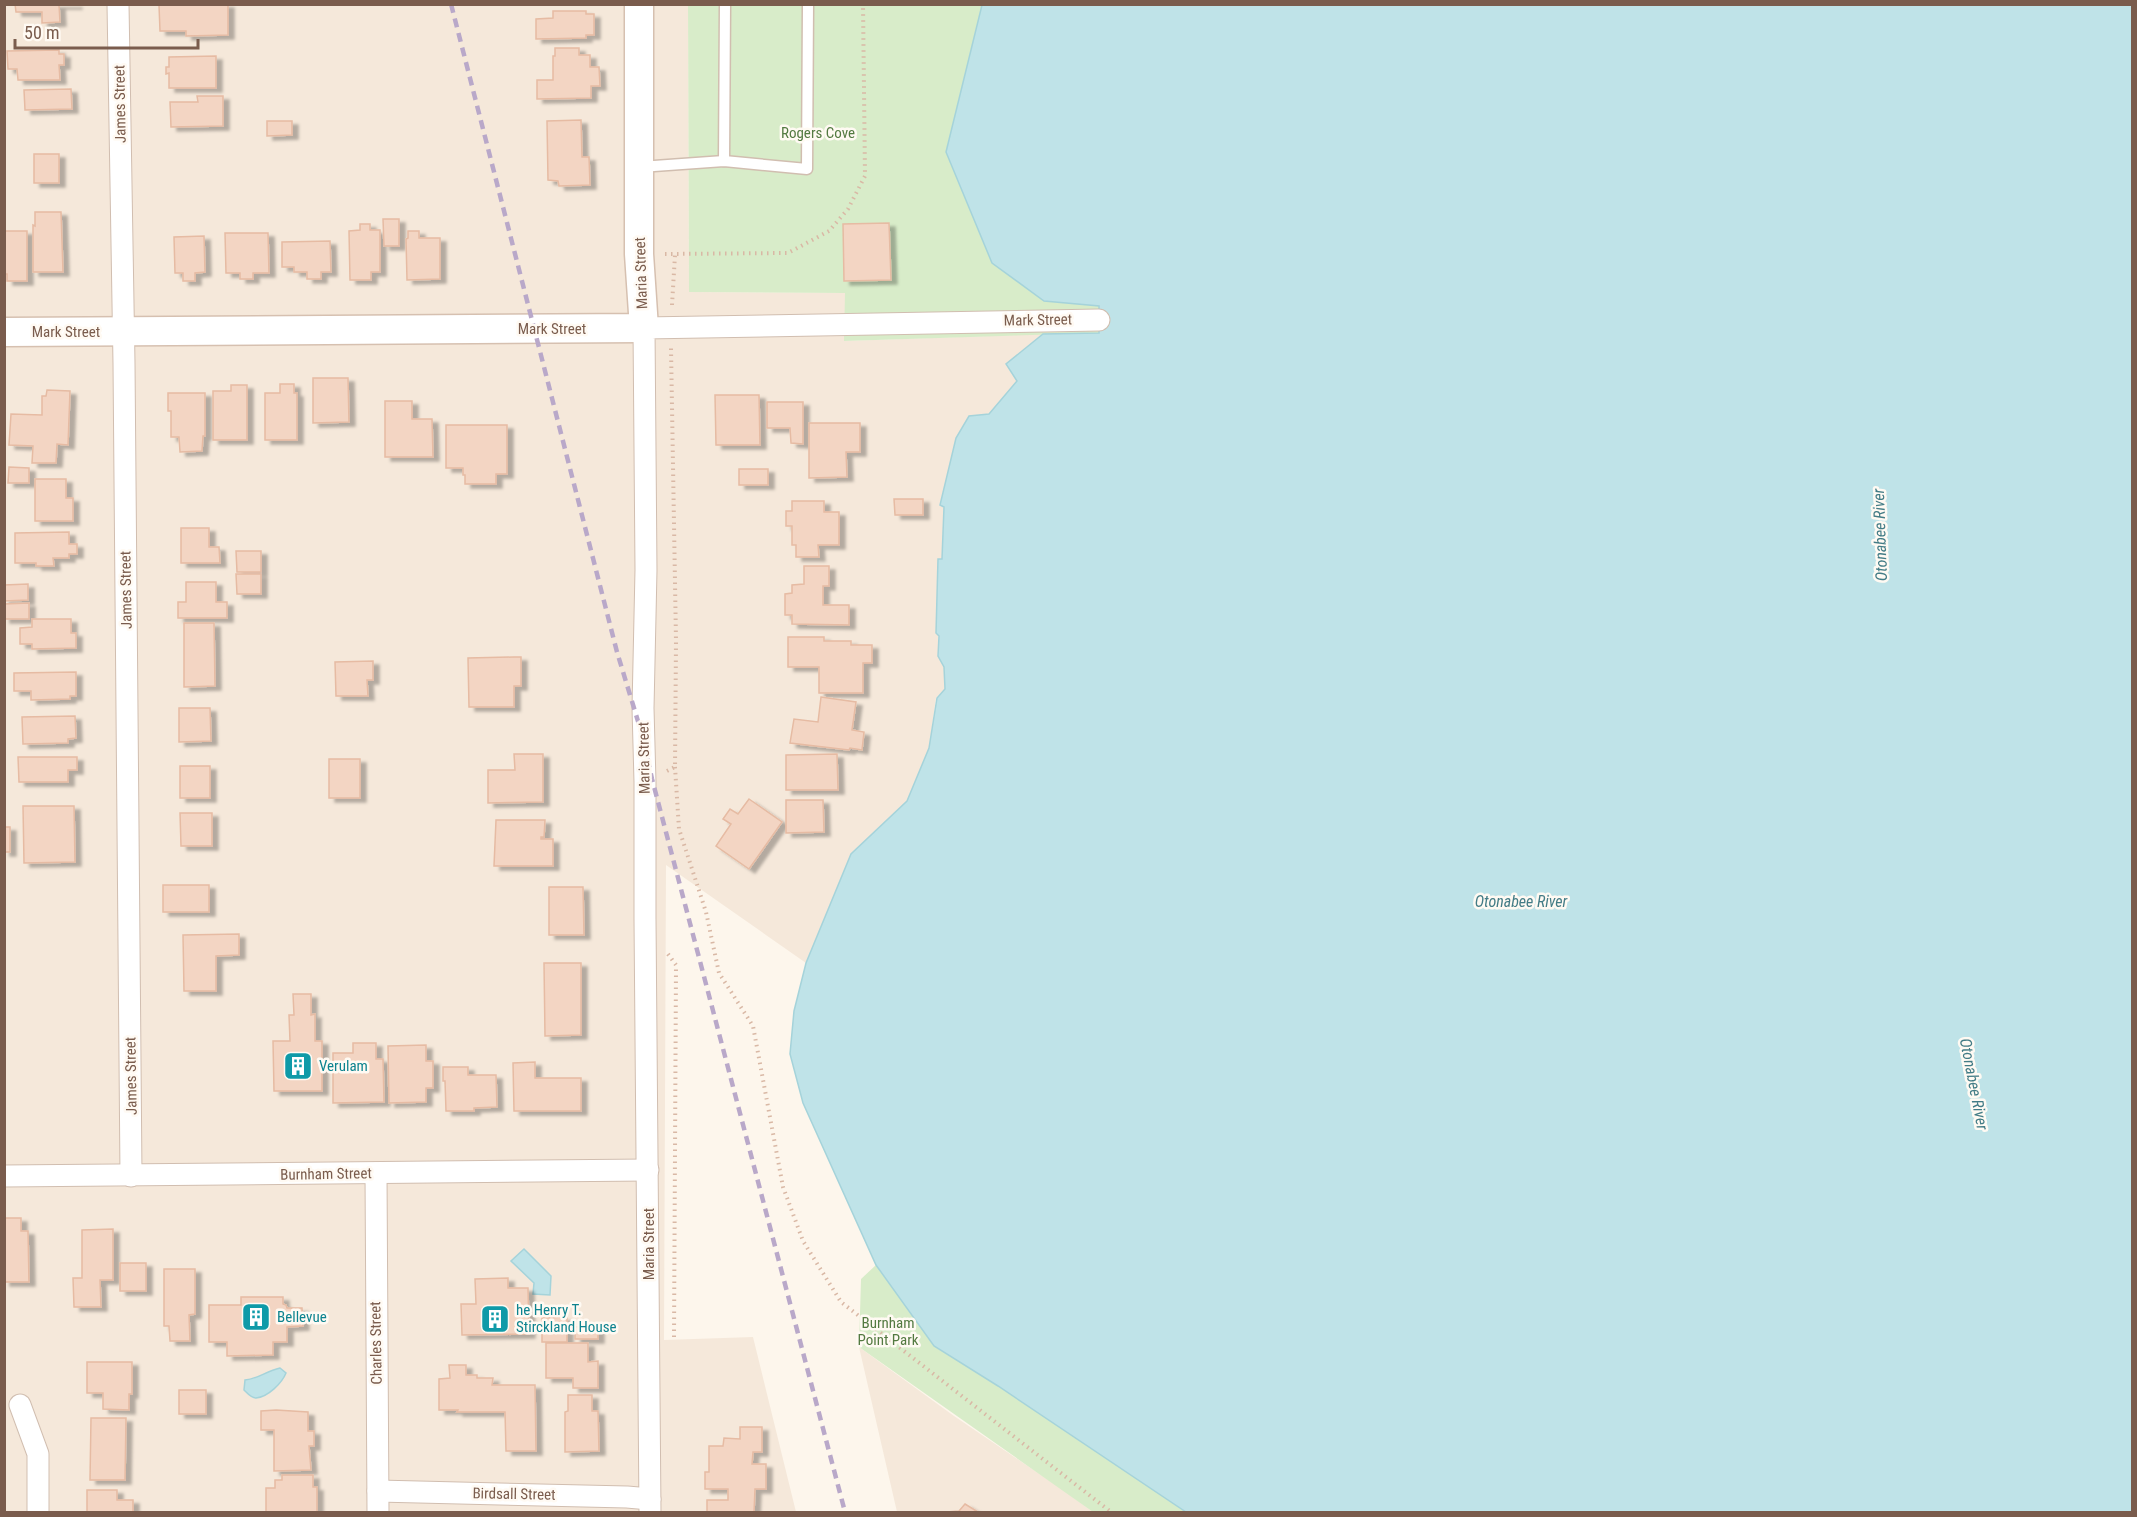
<svg xmlns="http://www.w3.org/2000/svg" width="2137" height="1517" font-family="'Roboto Condensed',sans-serif">
  <style>
    .residential { fill: #f5e8da }
    .green { fill: #d8ecc9 }
    .water { fill: #bfe3e8; stroke: #a5d3da; stroke-width: 1.5 }
    .building { fill: #f3d5c3; stroke: #e6bba3; stroke-width: 1.5; filter: url(#shadow) }
    .lines { fill: none; stroke-linecap: round; stroke-linejoin: round }
    .lane-casing { stroke: #d1beb0; stroke-width: 13 }
    .street-casing { stroke: #d1beb0; stroke-width: 23 }
    .secondary-casing { stroke: #d6c0b0; stroke-width: 31 }
    .path { stroke: #d9b8a5; stroke-width: 4; stroke-dasharray: 1.5 4.5; stroke-linecap: butt }
    .lane { stroke: #fff; stroke-width: 10 }
    .street { stroke: #fff; stroke-width: 21 }
    .secondary { stroke: #fff; stroke-width: 28 }
    .rail { stroke: #b9a8c9; stroke-width: 4.5; stroke-dasharray: 9 6; stroke-linecap: butt }
    .labels { text-anchor: middle; dominant-baseline: central; stroke-width: 5; stroke-linejoin: round; paint-order: stroke }
    .street-label { font-size: 15px; fill: #7a5c4d; stroke: #fffaf3 }
    .park-label { font-size: 15px; fill: #537a41; stroke: #fffaf3 }
    .culture-label { font-size: 15px; fill: #0d838f; stroke: #fffaf3; text-anchor: start }
    .water-label { font-size: 16px; font-style: italic; fill: #437c86; stroke: #fffaf3 }
  </style>
  <defs>
    <filter id="shadow"><feDropShadow dx="6" dy="4" stdDeviation="1.5" flood-color="#0004"/></filter>
  </defs>
  <rect width="100%" height="100%" fill="#fdf6ec"/>
  <g class="residential">
    <polygon points="5,5 688,5 689,292 846,293 845,341 1043,334 1006,364 1017,381 989,414 940,505 944,506 942,560 939,559 938,656 944,667 945,689 936,698 929,748 907,801 851,854 806,963 666,865 664,1340 753,1337 796,1512 5,1512"/>
    <polygon points="859,1347 954,1416 1063,1490 1093,1512 897,1512"/>
  </g>
  <g class="green">
    <polygon points="688,5 982,5 946,152 1044,301 1099,306 1099,333 844,341 845,293 689,292"/>
    <polygon points="876,1265 934,1346 998,1386 1186,1512 1093,1512 859,1347 861,1279"/>
  </g>
  <g class="water">
    <polygon points="982,5 2132,5 2132,1512 1186,1512 998,1386 934,1346 876,1265 803,1103 790,1054 794,1011 806,963 851,854 907,801 929,748 937,698 945,689 944,667 938,656 939,636 936,633 938,559 942,559 944,507 940,505 956,438 969,416 989,414 1017,381 1006,364 1043,334 1099,333 1099,306 1044,301 992,263 946,152"/>
    <polygon points="524,1249 551,1276 550,1295 533,1294 534,1283 511,1261"/>
    <path d="M280,1368L286,1373C282,1383 268,1397 256,1398C251,1398 247,1393 244,1390L245,1380C258,1379 266,1371 280,1368Z"/>
  </g>
  <g class="building">
    <polygon points="15,4 76,4 76,5 59,5 60,22 42,23 42,12 16,12"/>
    <polygon points="228,4 228,35 186,36 186,31 160,31 159,5"/>
    <polygon points="553,11 586,11 586,14 594,14 594,35 586,35 586,38 536,39 536,19 553,18"/>
    <polygon points="555,48 579,48 579,55 590,55 590,67 599,67 600,86 591,86 591,98 537,99 537,80 553,80 553,56 555,56"/>
    <polygon points="59,50 59,54 64,54 64,65 59,65 60,80 18,80 17,69 8,69 7,51"/>
    <polygon points="216,56 216,88 169,88 169,73 166,74 166,67 169,67 169,57"/>
    <polygon points="71,89 72,109 25,110 24,90"/>
    <polygon points="197,96 223,96 223,126 171,127 170,102 198,102"/>
    <polygon points="581,120 582,157 589,157 590,185 559,186 558,181 548,180 547,121"/>
    <polygon points="267,121 292,121 292,135 267,136"/>
    <rect x="34" y="154" width="25" height="29"/>
    <polygon points="35,212 61,212 63,272 33,272 33,225 35,226"/>
    <polygon points="383,219 399,219 399,246 384,246"/>
    <polygon points="889,223 891,280 844,281 843,224"/>
    <polygon points="360,224 370,224 370,230 380,230 380,272 371,272 371,280 350,280 349,231 360,230"/>
    <polygon points="4,231 27,231 27,281 7,281 7,274 4,274"/>
    <polygon points="408,231 419,231 419,238 440,238 440,279 407,280 406,239 408,238"/>
    <polygon points="225,233 268,233 269,273 253,273 253,279 240,279 240,273 226,273"/>
    <polygon points="204,236 205,272 195,273 195,281 183,281 183,273 175,273 174,237"/>
    <polygon points="330,241 331,272 321,272 321,279 307,279 307,272 294,272 294,267 282,267 282,242"/>
    <polygon points="313,378 348,378 349,422 313,423"/>
    <polygon points="280,384 294,384 294,393 297,393 297,440 265,440 265,393 280,393"/>
    <polygon points="231,385 247,385 247,440 213,440 213,391 231,391"/>
    <polygon points="47,390 70,391 68,445 57,444 56,463 32,463 33,446 9,445 11,414 42,415 42,396 46,396"/>
    <polygon points="168,393 205,393 205,436 203,436 202,451 180,452 179,437 171,437 171,411 168,411"/>
    <polygon points="715,395 759,395 760,445 716,445"/>
    <polygon points="385,401 412,401 412,419 432,419 433,457 385,457"/>
    <polygon points="767,402 803,402 803,444 791,443 790,428 767,428"/>
    <polygon points="809,423 860,423 860,452 846,452 847,477 809,478"/>
    <polygon points="446,425 507,425 507,474 496,474 496,484 465,484 465,475 463,475 463,468 446,468"/>
    <polygon points="9,467 29,468 29,483 8,483"/>
    <rect x="739" y="469" width="29" height="16"/>
    <polygon points="35,479 66,479 66,498 73,498 73,521 35,521"/>
    <polygon points="894,499 923,499 923,515 895,515"/>
    <polygon points="792,501 824,501 824,512 839,512 839,545 818,545 819,557 796,557 796,545 792,545 792,526 786,526 786,511 792,511"/>
    <polygon points="181,528 209,528 209,547 219,547 220,563 181,563"/>
    <polygon points="69,532 69,544 77,544 77,554 69,554 69,558 53,558 54,566 36,566 36,563 15,563 15,533"/>
    <polygon points="236,551 261,551 261,572 237,572"/>
    <polygon points="804,566 829,566 829,586 823,586 823,605 849,605 849,625 792,624 792,615 785,615 785,594 792,593 792,585 804,584"/>
    <polygon points="236,574 261,574 261,594 237,594"/>
    <polygon points="186,582 216,582 216,602 227,602 227,618 178,618 178,602 186,602"/>
    <polygon points="28,584 28,600 4,601 4,585"/>
    <polygon points="29,603 29,619 4,619 4,604"/>
    <polygon points="32,619 71,619 71,633 76,633 76,648 32,649 32,644 20,644 20,628 32,627"/>
    <polygon points="184,623 214,623 215,686 184,687"/>
    <polygon points="788,637 824,637 824,641 851,641 851,645 872,645 872,663 863,663 863,693 819,693 819,667 788,667"/>
    <polygon points="514,657 521,657 521,686 514,686 514,707 469,707 468,658"/>
    <polygon points="373,661 373,680 367,680 368,696 336,696 335,662"/>
    <polygon points="76,672 76,696 70,696 70,699 31,700 31,691 14,691 14,673"/>
    <polygon points="821,697 856,702 852,730 864,732 862,750 850,748 849,750 790,743 794,719 818,722"/>
    <polygon points="179,708 210,708 211,741 179,742"/>
    <polygon points="75,716 76,738 68,739 68,743 23,744 22,717"/>
    <polygon points="514,754 543,754 543,802 488,803 488,770 515,770"/>
    <polygon points="837,754 838,790 786,790 786,755"/>
    <polygon points="18,757 77,757 77,770 68,770 68,782 19,782"/>
    <rect x="329" y="759" width="31" height="39"/>
    <rect x="180" y="766" width="30" height="32"/>
    <polygon points="749,799 782,822 749,869 716,846 731,824 723,819 730,809 738,814"/>
    <polygon points="786,800 823,800 824,832 786,833"/>
    <polygon points="23,806 74,806 75,862 24,863"/>
    <polygon points="180,813 212,813 212,846 181,846"/>
    <polygon points="496,820 545,820 544,837 541,837 541,839 553,839 553,866 494,866"/>
    <rect x="4" y="827" width="6" height="25"/>
    <rect x="163" y="885" width="46" height="27"/>
    <polygon points="549,887 583,887 584,935 549,935"/>
    <polygon points="239,934 239,955 216,956 216,991 184,991 183,935"/>
    <polygon points="544,963 581,963 581,1035 545,1036"/>
    <polygon points="293,994 311,994 311,1015 315,1014 315,1041 322,1041 322,1091 274,1091 273,1041 290,1041 289,1015 294,1015"/>
    <polygon points="353,1043 376,1043 376,1059 383,1059 384,1102 333,1103 333,1053 353,1053"/>
    <polygon points="426,1045 426,1061 433,1061 433,1088 426,1088 426,1102 389,1103 388,1046"/>
    <polygon points="535,1062 535,1078 581,1078 581,1111 514,1111 513,1063"/>
    <polygon points="443,1067 468,1067 468,1075 496,1075 497,1107 474,1108 474,1111 446,1111 445,1081 443,1081"/>
    <polygon points="4,1218 21,1218 21,1231 28,1231 29,1282 4,1282"/>
    <polygon points="113,1229 113,1280 100,1280 101,1307 74,1307 73,1278 82,1278 82,1230"/>
    <rect x="120" y="1263" width="26" height="28"/>
    <polygon points="164,1269 195,1269 195,1314 189,1315 190,1341 170,1341 169,1326 164,1326"/>
    <polygon points="508,1278 508,1288 528,1288 529,1334 462,1335 461,1304 476,1304 475,1279"/>
    <polygon points="241,1297 283,1297 283,1304 286,1305 287,1308 302,1308 303,1326 287,1327 287,1342 273,1342 273,1355 227,1356 227,1342 209,1342 209,1305 241,1305"/>
    <polygon points="567,1317 567,1342 542,1342 542,1318"/>
    <polygon points="598,1326 598,1339 575,1339 575,1327"/>
    <polygon points="546,1343 588,1343 588,1362 598,1361 598,1388 573,1388 573,1378 546,1378"/>
    <polygon points="87,1362 132,1362 132,1394 129,1394 129,1410 103,1409 103,1393 87,1393"/>
    <polygon points="449,1365 466,1365 466,1375 477,1375 477,1378 493,1378 492,1385 535,1385 536,1451 506,1451 505,1412 457,1412 458,1410 439,1410 439,1379 450,1378"/>
    <rect x="179" y="1390" width="27" height="24"/>
    <polygon points="568,1395 592,1395 592,1411 598,1411 599,1451 565,1452 565,1412 568,1411"/>
    <polygon points="276,1410 308,1412 308,1431 314,1431 314,1446 309,1446 311,1470 274,1471 274,1430 261,1430 261,1411"/>
    <polygon points="91,1418 126,1418 125,1480 90,1480"/>
    <polygon points="740,1427 762,1427 762,1452 753,1452 752,1464 766,1464 766,1489 755,1489 754,1512 707,1512 707,1500 728,1500 728,1489 705,1489 705,1472 709,1472 709,1446 723,1446 724,1438 740,1439"/>
    <polygon points="282,1475 313,1475 313,1487 317,1487 317,1512 266,1512 266,1488 275,1488 275,1480 282,1480"/>
    <polygon points="87,1490 117,1490 117,1500 133,1500 133,1512 87,1512"/>
    <polygon points="965,1504 978,1512 946,1512 959,1511"/>
  </g>
  <g class="lines">
    <g class="lane-casing">
      <g id="lane">
        <polyline points="724,161 725,4"/>
        <polyline points="640,167 724,161 807,169 808,4"/>
      </g>
    </g>
    <g class="street-casing">
      <g id="street">
        <polyline points="118,4 124,363 131,1176"/>
        <polyline points="376,1173 378,1512"/>
        <polyline points="4,1176 648,1170"/>
        <polyline points="20,1405 38,1454 38,1512"/>
        <polyline points="378,1491 627,1497 650,1499"/>
        <polyline points="650,1512 645,919 645,782 643,708 646,570 644,328 1099,320"/>
      </g>
    </g>
    <g class="secondary-casing">
      <polyline id="secondary" points="4,332 644,328 639,254 639,4"/>
    </g>
    <g class="path">
      <polyline points="665,254 788,253 829,231 848,209 865,176 863,4"/>
      <polyline points="672,305 675,255"/>
      <polyline points="675,767 679,829 706,912 719,973 753,1026 783,1187 803,1241 841,1302 1111,1512"/>
      <polyline points="667,771 675,767 676,641 671,348"/>
      <polyline points="668,954 676,965 674,1338"/>
    </g>
    <use href="#lane" class="lane"/>
    <use href="#street" class="street"/>
    <use href="#secondary" class="secondary"/>
    <polyline class="rail" points="451,4 617,652 644,741 652,779 845,1512"/>
  </g>
  <defs>
    <g id="building-square" transform="scale(1.5)"><rect x="-9" y="-9" width="18" height="18" rx="4" fill="#0f9aa8" stroke="#fffaf3"/><path d="M-4-6H4V6H1V3H-1V6H-4ZM-2.5-4.3h1.7v1.8h-1.7ZM.8-4.3h1.7v1.8H.8ZM-2.5-1h1.7V.8h-1.7ZM.8-1h1.7V.8H.8Z" fill="#fff"/></g>
  </defs>
  <g fill-rule="evenodd">
    <use href="#building-square" x="298" y="1066"/>
    <use href="#building-square" x="256" y="1317"/>
    <use href="#building-square" x="495" y="1319"/>
  </g>
  <g class="labels">
    <g class="street-label">
      <text transform="translate(120 104) rotate(-91)">James Street</text>
      <text transform="translate(641 273) rotate(-92)">Maria Street</text>
      <text transform="translate(1038 320) rotate(-1)">Mark Street</text>
      <text x="552" y="329">Mark Street</text>
      <text x="66" y="332">Mark Street</text>
      <text transform="translate(126 590) rotate(-91)">James Street</text>
      <text transform="translate(644 758) rotate(-91)">Maria Street</text>
      <text transform="translate(131 1076) rotate(-91)">James Street</text>
      <text transform="translate(326 1174) rotate(-1)">Burnham Street</text>
      <text transform="translate(649 1244) rotate(-90)">Maria Street</text>
      <text transform="translate(376 1343) rotate(-91)">Charles Street</text>
      <text transform="translate(514 1494) rotate(1)">Birdsall Street</text>
    </g>
    <g class="park-label">
      <text x="818" y="133">Rogers Cove</text>
      <text x="888" y="1323">Burnham<tspan x="888" dy="17">Point Park</tspan></text>
    </g>
    <g class="culture-label">
      <text x="319" y="1066">Verulam</text>
      <text x="516" y="1310">he Henry T.<tspan x="516" dy="17">Stirckland House</tspan></text>
      <text x="277" y="1317">Bellevue</text>
    </g>
    <g class="water-label">
      <text transform="translate(1880 535) rotate(-92)">Otonabee River</text>
      <text x="1521" y="901">Otonabee River</text>
      <text transform="translate(1974 1084) rotate(79)">Otonabee River</text>
    </g>
  </g>
  <rect width="2137" height="1517" fill="none" stroke="#7a5c4d" stroke-width="12"/>
  <path d="M15 39v9h183v-9" fill="none" stroke="#7a5c4d" stroke-width="3"/>
  <text x="24" y="39" font-size="18" fill="#7a5c4d" stroke="#fffaf3" stroke-width="4.5" paint-order="stroke">50 m</text>
</svg>
